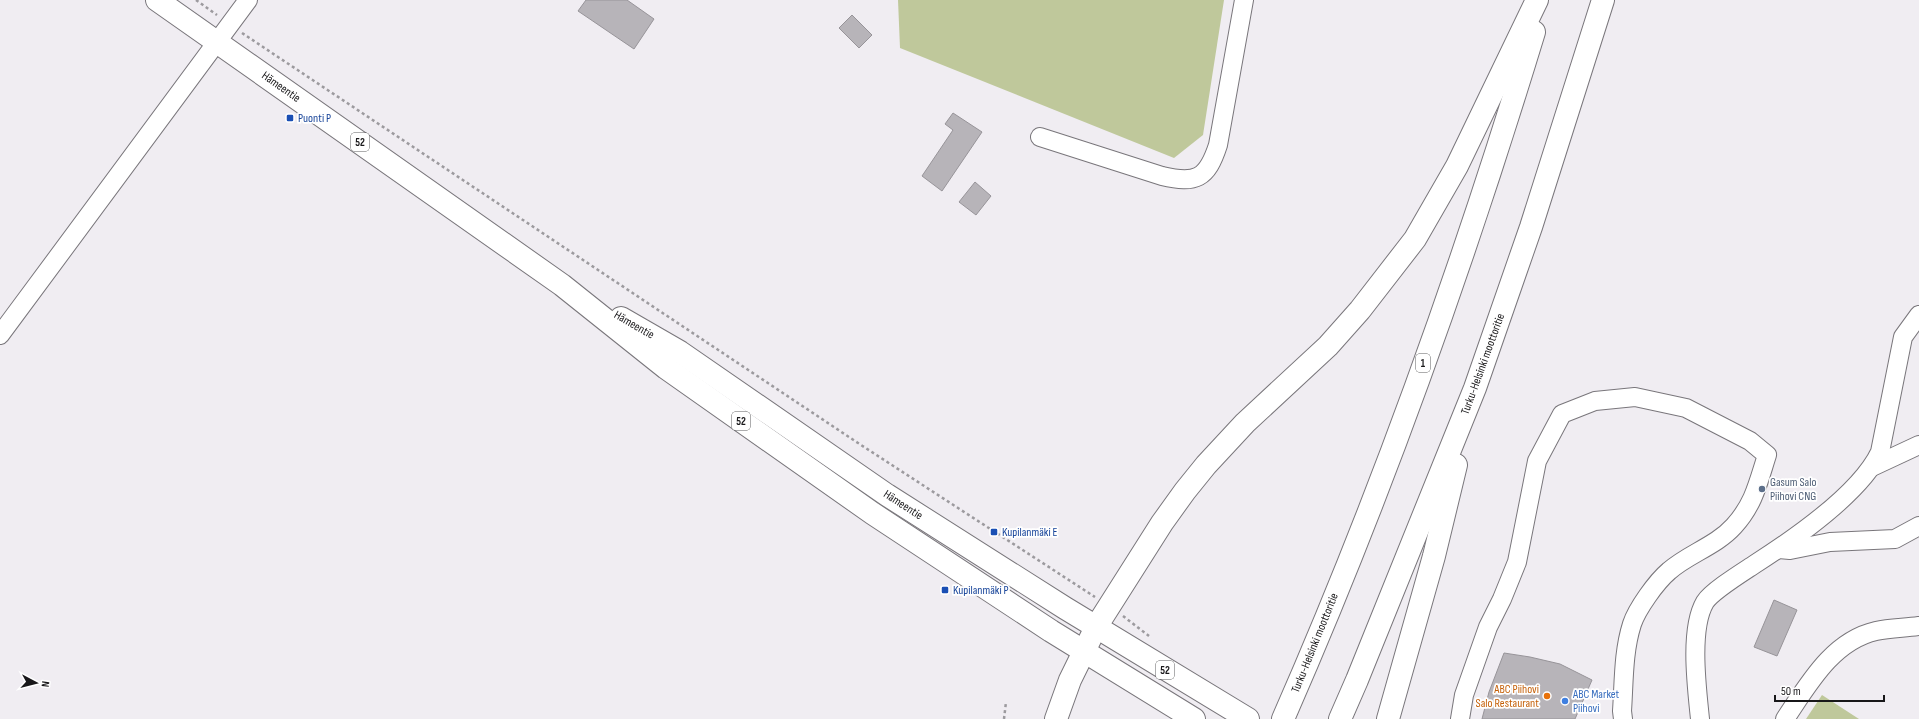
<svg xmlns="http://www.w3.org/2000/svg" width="1919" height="719" font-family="'Sofia Sans Condensed',sans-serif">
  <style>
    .green { fill: #bfc89b }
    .building { fill: #b7b4b9; stroke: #979499 }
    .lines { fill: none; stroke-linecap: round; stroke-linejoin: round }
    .minor-casing { stroke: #79767b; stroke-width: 20 }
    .major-casing { stroke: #79767b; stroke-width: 24 }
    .highway-casing { stroke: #79767b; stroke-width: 24 }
    .path { stroke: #9c9a9e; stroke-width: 2.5; stroke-dasharray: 3 3; stroke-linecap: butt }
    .minor { stroke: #fff; stroke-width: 18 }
    .major { stroke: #fff; stroke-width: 22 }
    .highway { stroke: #fff; stroke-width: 22 }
    .transit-dot { fill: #1a4fb4; stroke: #fff; stroke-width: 1.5 }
    .service-dot { fill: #5c6f8a; stroke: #fff; stroke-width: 1.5 }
    .food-dot { fill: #e8710a; stroke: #fff; stroke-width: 1.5 }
    .shop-dot { fill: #3f7fe0; stroke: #fff; stroke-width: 1.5 }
    .labels { text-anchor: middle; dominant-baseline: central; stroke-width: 3.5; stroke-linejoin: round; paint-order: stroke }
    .shield { fill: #fff; stroke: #5d5d5e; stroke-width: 1 }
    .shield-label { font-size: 11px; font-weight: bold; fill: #181719 }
    .street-label { font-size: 12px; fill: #181719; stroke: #fff }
    .transit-label { font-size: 12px; fill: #164399; stroke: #fff; text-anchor: start }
    .service-label { font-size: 12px; fill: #4e5e75; stroke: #fff; text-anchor: start }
    .food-label { font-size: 12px; fill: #c56008; stroke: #fff; text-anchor: end }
    .shop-label { font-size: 12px; fill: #366cbe; stroke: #fff; text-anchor: start }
  </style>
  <rect width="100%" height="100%" fill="#f0edf2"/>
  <g class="green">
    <polygon points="898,0 1224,0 1203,135 1174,158 900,48"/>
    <polygon points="1822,695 1859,719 1806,719"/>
  </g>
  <g class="building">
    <polygon points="586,0 627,0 654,19 634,49 578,11"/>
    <polygon points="852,15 872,35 859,48 839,28"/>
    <polygon points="953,113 982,132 942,191 922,176 953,130 945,124"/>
    <polygon points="975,182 991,196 976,215 959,202"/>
    <polygon points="1774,600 1797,610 1777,656 1754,647"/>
    <polygon points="1504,653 1530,657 1560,664 1592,680 1575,719 1482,719 1489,692"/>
  </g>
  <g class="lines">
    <g class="minor-casing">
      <g id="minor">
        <path d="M1040,137L1162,176C1196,184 1207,179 1218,145L1244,0"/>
        <polyline points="0,335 248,0"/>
        <polyline points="1874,466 1919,445"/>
        <polyline points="1779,549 1790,550 1830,542 1895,539 1919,526"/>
        <path d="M1460,719L1464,695L1488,627L1502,599L1517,562L1537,461L1562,414L1595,401L1635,397L1686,408L1750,441L1767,455C1758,483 1754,504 1734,526C1716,546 1688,554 1669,571C1656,582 1637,609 1632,624C1623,652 1624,683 1622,711L1623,719"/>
        <path d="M1700,719C1697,689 1689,629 1705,602C1712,591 1743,572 1755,564C1794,539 1860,494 1880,452L1903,337L1919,315"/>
        <path d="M1785,719C1808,685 1832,641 1876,631C1890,628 1905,628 1919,626"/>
      </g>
    </g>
    <g class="major-casing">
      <g id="major">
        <polyline points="157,0 562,285 666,368 872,513 1051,631 1194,719"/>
        <polyline points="621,318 680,352 887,495 1065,608 1248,719"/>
      </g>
    </g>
    <g class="highway-casing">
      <g id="highway">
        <polyline points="1056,719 1070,680 1096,627 1162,523 1185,491 1206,465 1245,423 1328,346 1360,310 1415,239 1457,166 1537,0"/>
        <path d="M1283,719C1381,496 1463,265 1534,32"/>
        <polyline points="1340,719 1357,680 1475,388 1531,227 1603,0"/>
        <polyline points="1388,719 1434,556 1456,465"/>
      </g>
    </g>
    <g class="path">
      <polyline points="196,0 217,15"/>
      <polyline points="242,33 858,443 1095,597"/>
      <polyline points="1123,616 1149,636"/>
      <polyline points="1004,719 1006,702"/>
    </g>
    <use href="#minor" class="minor"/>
    <use href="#major" class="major"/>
    <use href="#highway" class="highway"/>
  </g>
  <g class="transit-dot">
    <rect x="286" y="114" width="8" height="8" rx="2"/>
    <rect x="990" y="528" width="8" height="8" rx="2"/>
    <rect x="941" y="586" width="8" height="8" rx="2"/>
  </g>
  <circle class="service-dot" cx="1762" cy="489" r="4"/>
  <circle class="food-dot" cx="1547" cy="696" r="4"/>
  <circle class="shop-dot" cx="1565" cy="701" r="4"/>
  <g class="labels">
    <g class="shield">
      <rect x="351" y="133" width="18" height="18" rx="3"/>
      <rect x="1416" y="354" width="14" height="18" rx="3"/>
      <rect x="732" y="412" width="18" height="18" rx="3"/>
      <rect x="1156" y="661" width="18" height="18" rx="3"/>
    </g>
    <g class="shield-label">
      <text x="360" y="142">52</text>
      <text x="1423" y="363">1</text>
      <text x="741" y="421">52</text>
      <text x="1165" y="670">52</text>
    </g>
    <g class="street-label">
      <text transform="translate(281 87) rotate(35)">Hämeentie</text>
      <text transform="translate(634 325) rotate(30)">Hämeentie</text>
      <text transform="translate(1483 364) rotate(-70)">Turku-Helsinki moottoritie</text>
      <text transform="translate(903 505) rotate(33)">Hämeentie</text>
      <text transform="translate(1315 643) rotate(-68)">Turku-Helsinki moottoritie</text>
    </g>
    <g class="transit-label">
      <text x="298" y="118">Puonti P</text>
      <text x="1002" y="532">Kupilanmäki E</text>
      <text x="953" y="590">Kupilanmäki P</text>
    </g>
    <g class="service-label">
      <text x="1770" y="482">Gasum Salo<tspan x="1770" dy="14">Piihovi CNG</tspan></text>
    </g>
    <g class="food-label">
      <text x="1539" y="689">ABC Piihovi<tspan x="1539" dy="14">Salo Restaurant</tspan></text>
    </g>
    <g class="shop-label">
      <text x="1573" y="694">ABC Market<tspan x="1573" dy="14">Piihovi</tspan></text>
    </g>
  </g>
  <g transform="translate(36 683) rotate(97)" stroke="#ffffff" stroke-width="3" paint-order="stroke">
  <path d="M0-3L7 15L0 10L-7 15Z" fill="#181719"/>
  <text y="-6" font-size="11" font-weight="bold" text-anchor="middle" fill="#181719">N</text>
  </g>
  <path d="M1775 695v6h109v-6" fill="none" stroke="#181719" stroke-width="2"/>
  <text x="1781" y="695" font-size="12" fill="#181719" stroke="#ffffff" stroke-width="3" paint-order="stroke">50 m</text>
</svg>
